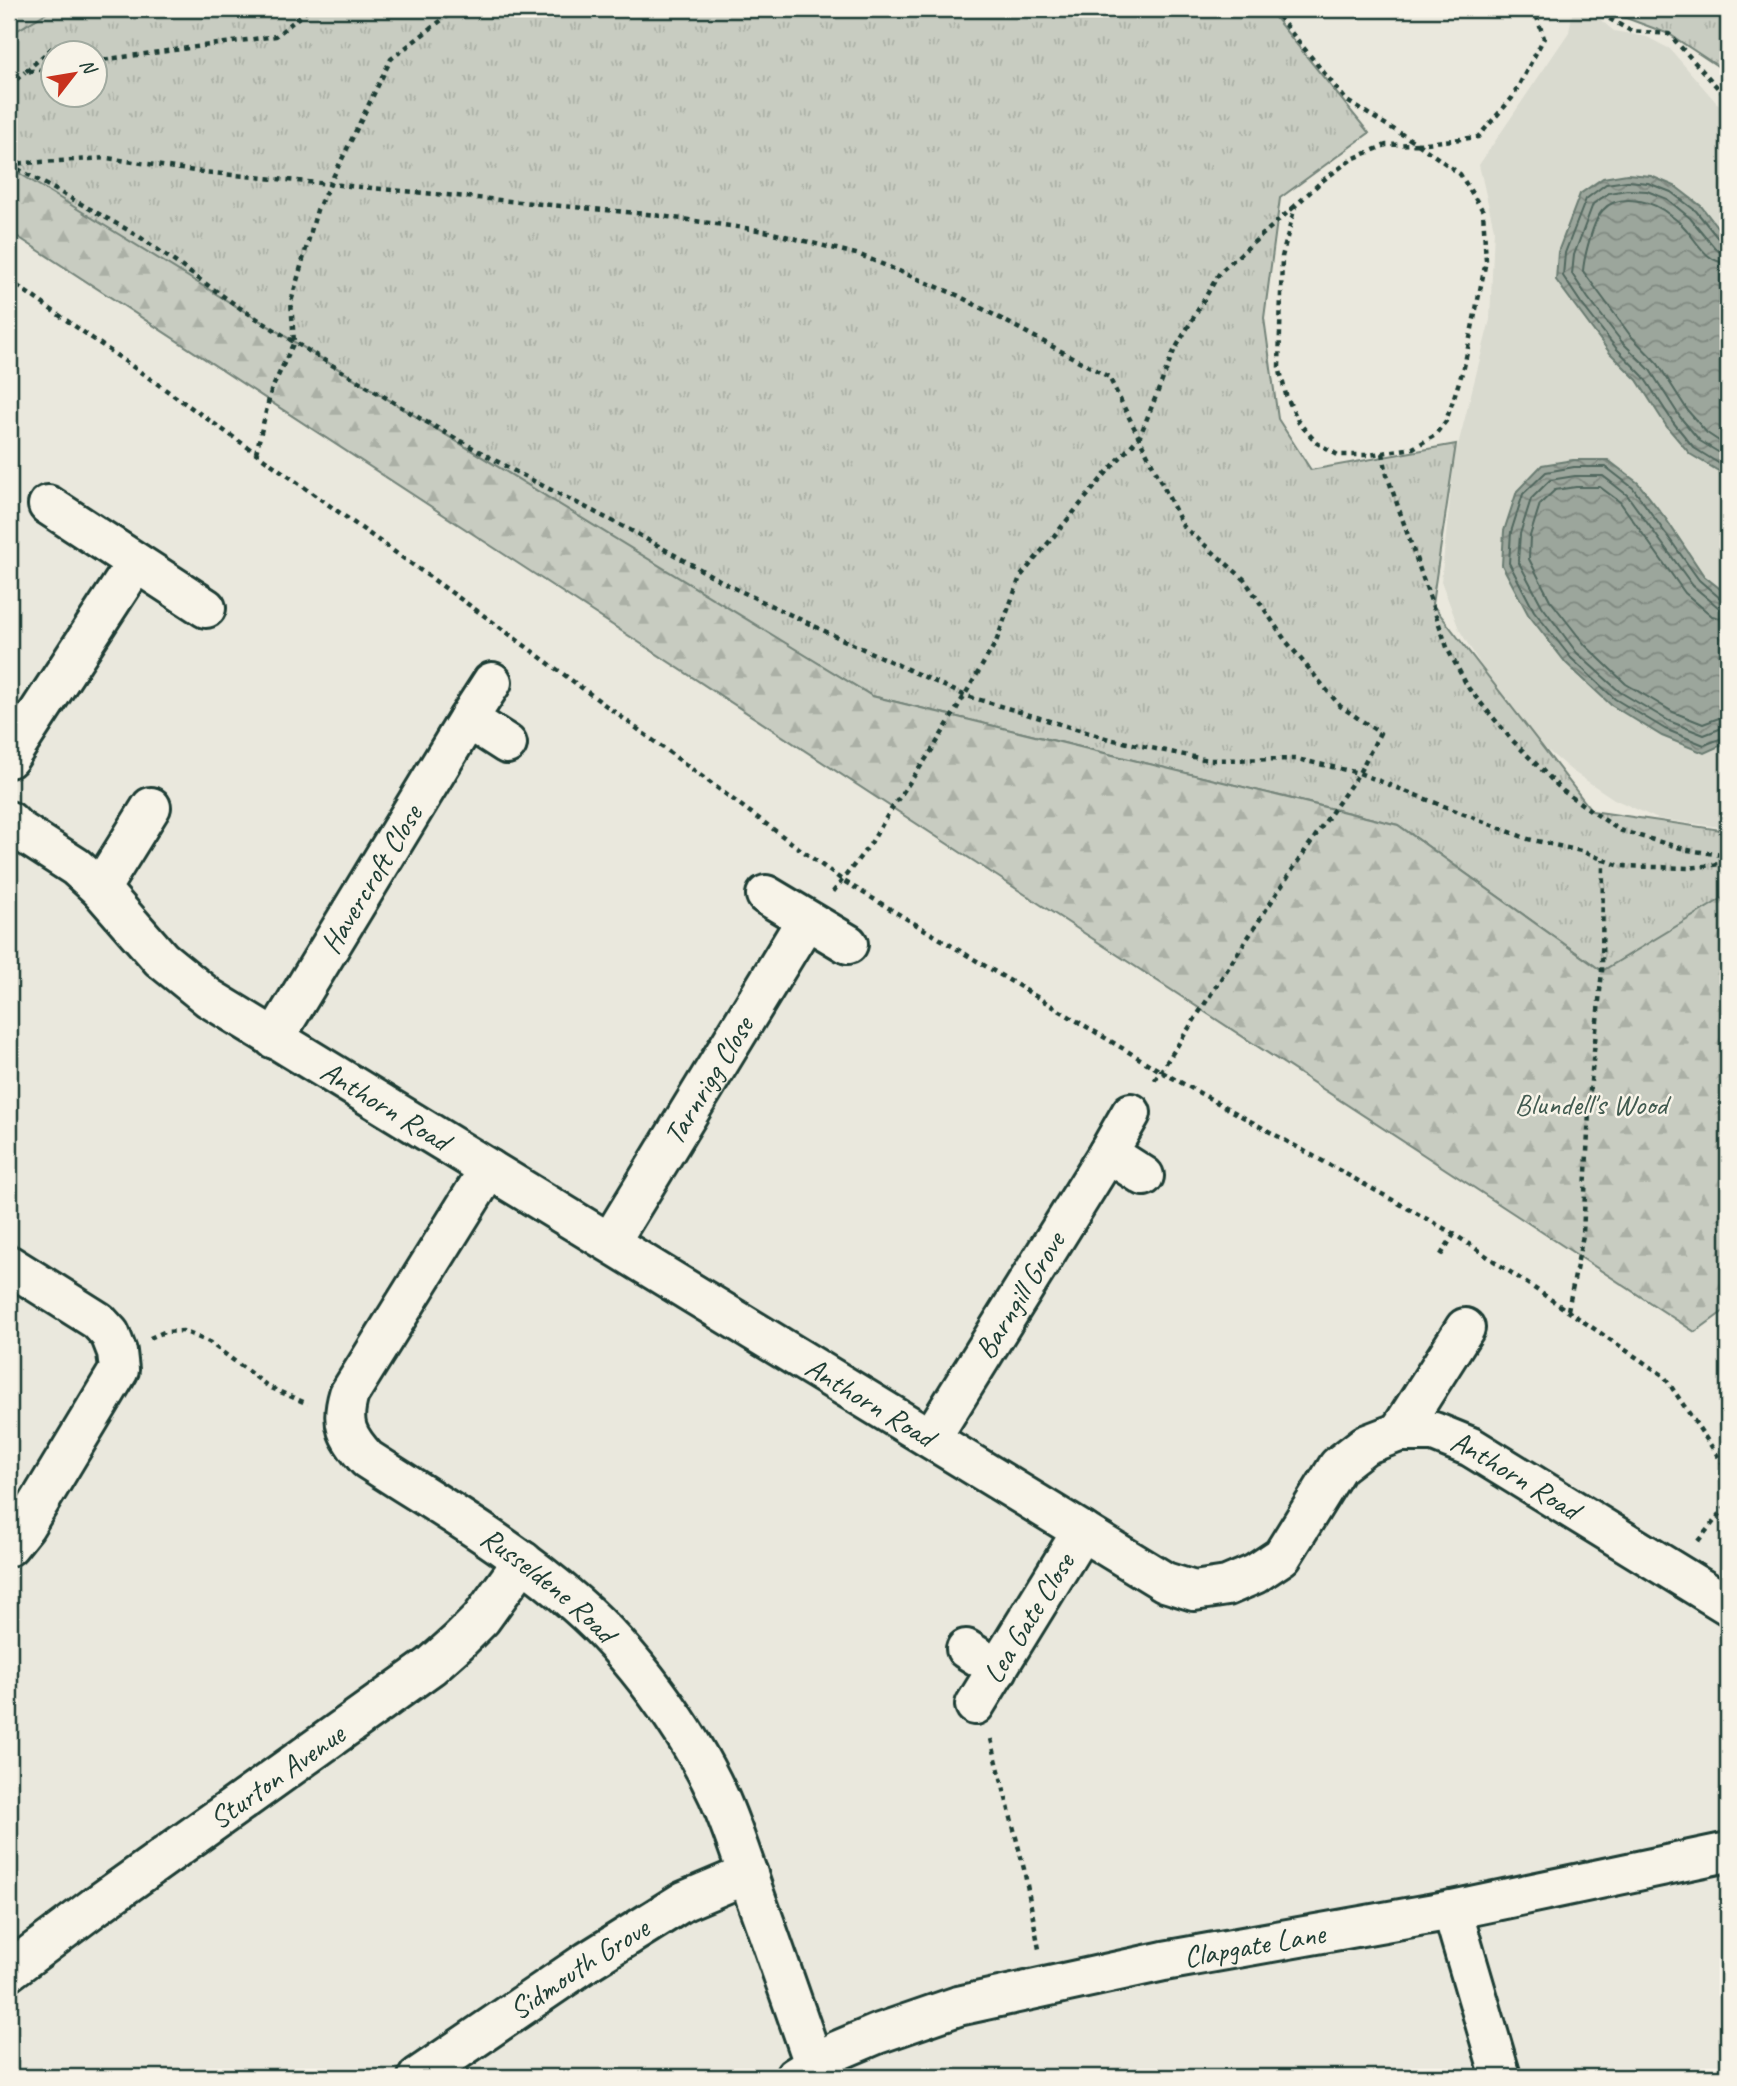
<svg xmlns="http://www.w3.org/2000/svg" width="1737" height="2086" font-family="Caveat,sans-serif">
  <style>
    .built { fill: #d9dacf }
    .grass { fill: url(#grass-tufts); stroke: #74847a; stroke-width: 2; fill-rule: evenodd }
    .forest { fill: url(#forest-firs); stroke: #74847a; stroke-width: 2 }
    .water { fill: url(#water-waves); stroke: #6a7c72; stroke-width: 2 }
    .lines { fill: none; stroke-linecap: round; stroke-linejoin: round }
    .shore { stroke: #51675e; stroke-width: 2 }
    .minor-casing { stroke: #1f3d34; stroke-width: 44 }
    .path { stroke: #1f3d34; stroke-width: 4.5; stroke-dasharray: 5 5; stroke-linecap: butt }
    .minor { stroke: #f7f3e8; stroke-width: 38 }
    .labels { text-anchor: middle; dominant-baseline: central; stroke-width: 5; stroke-linejoin: round; paint-order: stroke }
    .street-label { font-size: 30px; fill: #1f3d34; stroke: #f7f3e8 }
    .park-label { font-size: 30px; fill: #415a50; stroke: #f7f3e8 }
  </style>
  <defs>
    <pattern id="grass-tufts" width="24" height="20" patternUnits="userSpaceOnUse" patternTransform="scale(1.75)"><rect width="24" height="20" fill="#c8ccc1"/><path d="M3 7l-1-3M5 7V3M7 7l1-3M15 17l-1-3M17 17v-4M19 17l1-3" fill="none" stroke="#abb0a6"/></pattern>
    <pattern id="forest-firs" width="22" height="20" patternUnits="userSpaceOnUse" patternTransform="scale(1.75)"><rect width="22" height="20" fill="#c8ccc1"/><path d="M5 1l3.5 6h-7zM16 11l3.5 6h-7z" fill="#abb0a6"/></pattern>
    <pattern id="water-waves" width="16" height="10" patternUnits="userSpaceOnUse" patternTransform="scale(1.75)"><rect width="16" height="10" fill="#9ca69c"/><path d="M0 5q4-4 8 0t8 0" fill="none" stroke="#7f8880"/></pattern>
  </defs>
  <rect width="100%" height="100%" fill="#eae8dd"/>
  <filter id="ink" filterUnits="userSpaceOnUse"><feTurbulence type="fractalNoise" baseFrequency=".0143" numOctaves="2"/><feDisplacementMap in="SourceGraphic" scale="14" xChannelSelector="R" yChannelSelector="G"/><feConvolveMatrix kernelMatrix="1 2 1 2 8 2 1 2 1" color-interpolation-filters="sRGB"/></filter>
  <g filter="url(#ink)">
    <polygon class="built" points="1573,9 1587,9 1614,31 1647,37 1670,49 1728,116 1728,828 1658,819 1614,799 1572,771 1533,738 1498,694 1459,629 1441,581 1456,444 1457,449 1490,320 1494,229 1479,165 1569,32"/>
    <g class="grass">
      <path d="M53,9H1268L1369,133L1280,198L1264,318L1278,419L1311,470L1456,444L1432,604L1592,811L1728,831V900L1602,971L1398,825L872,696L9,174V35ZM52,52H94V94H52Z"/>
      <polygon points="1602,9 1728,9 1728,73 1669,34"/>
    </g>
    <g class="forest">
      <polygon points="9,9 53,9 9,35"/>
      <polygon points="9,167 872,696 1398,825 1602,971 1728,895 1728,1308 1695,1332 9,231"/>
    </g>
    <g class="water">
      <polygon points="1627,174 1651,176 1675,186 1701,206 1728,241 1728,474 1722,473 1690,454 1667,427 1637,380 1610,353 1556,280 1558,252 1580,194 1603,178"/>
      <polygon points="1573,460 1608,460 1638,483 1666,519 1704,576 1728,595 1728,742 1704,753 1662,736 1611,705 1566,663 1528,614 1502,565 1504,531 1517,491 1542,465"/>
    </g>
    <g class="lines">
      <g class="shore">
        <polyline points="1728,244 1721,242 1696,211 1671,192 1648,183 1627,181 1606,184 1586,199 1565,253 1563,276 1581,303 1616,348 1643,376 1673,422 1694,448 1723,466 1728,467"/>
        <polyline points="1728,253 1720,252 1715,248 1690,218 1667,199 1647,191 1627,190 1609,193 1593,204 1574,255 1572,274 1588,298 1622,342 1650,370 1680,417 1700,441 1728,458"/>
        <path d="M1728,263C1706,263 1698,242 1684,227C1679,221 1670,215 1663,210C1648,200 1617,194 1603,210C1593,220 1584,258 1583,271L1630,335L1658,364L1688,411L1707,433L1728,447"/>
        <polyline points="1728,600 1721,599 1699,580 1633,488 1606,467 1574,467 1546,472 1523,494 1511,532 1509,563 1534,611 1571,658 1615,699 1665,729 1704,745 1728,736"/>
        <polyline points="1728,609 1718,607 1693,586 1627,495 1603,476 1575,476 1550,480 1531,499 1520,534 1518,561 1542,606 1577,653 1620,692 1669,721 1704,735 1722,728 1728,727"/>
        <polyline points="1728,620 1712,616 1685,593 1620,502 1600,487 1576,487 1555,490 1540,504 1530,536 1529,559 1550,600 1585,645 1626,684 1673,712 1703,724 1719,718 1728,717"/>
      </g>
      <g class="minor-casing">
        <g id="minor">
          <polyline points="48,505 206,608"/>
          <polyline points="492,682 468,719 507,744"/>
          <polyline points="9,758 136,563"/>
          <path id="s1" d="M151,807L100,889L161,959L209,998L1165,1582L1194,1591L1227,1586L1255,1574L1282,1556L1338,1466L1365,1445L1399,1432H1434L1471,1447L1728,1605"/>
          <polyline points="9,821 17,829 76,867 100,889"/>
          <polyline points="766,895 848,944"/>
          <path id="s2" d="M274,1039L468,719"/>
          <polyline points="1131,1113 1108,1153 1144,1176"/>
          <path id="s3" d="M489,1169L349,1394C340,1424 347,1437 367,1459C438,1505 513,1548 576,1604C631,1652 687,1728 718,1795C733,1828 744,1864 756,1899C776,1954 795,2009 814,2064"/>
          <path id="s4" d="M610,1242L806,920"/>
          <polyline points="9,1265 98,1321 110,1334 117,1352 119,1370 25,1526 9,1546"/>
          <polyline points="1399,1432 1465,1328"/>
          <path id="s5" d="M931,1438L1108,1153"/>
          <polyline points="966,1649 998,1669"/>
          <path id="s6" d="M975,1705L1082,1531"/>
          <polyline points="1452,1910 1501,2077"/>
          <path id="s7" d="M9,1971L97,1905L431,1666L458,1642L481,1619L523,1561"/>
          <path id="s8" d="M418,2077L588,1961L684,1901L748,1874"/>
          <path id="s9" d="M795,2077L839,2050L877,2034L958,2006L1164,1961L1452,1910L1728,1852"/>
        </g>
      </g>
      <g class="path">
        <polyline points="1272,9 1347,101 1418,144 1478,137 1512,98 1544,38 1534,9"/>
        <polyline points="1592,9 1631,31 1669,34 1728,99"/>
        <polyline points="52,48 25,72 52,68"/>
        <polyline points="94,61 276,36 309,9"/>
        <polyline points="9,86 25,72"/>
        <polygon points="1418,144 1460,174 1483,211 1486,261 1464,367 1446,421 1434,436 1413,448 1369,455 1338,455 1317,443 1299,423 1286,395 1279,367 1282,257 1295,206 1322,181 1352,159 1386,145"/>
        <polyline points="9,164 107,158 202,172 647,214 765,231 860,255 957,295 1109,377 1183,526 1244,579 1285,640 1340,706 1380,733 1359,773 1296,864 1153,1083"/>
        <polyline points="9,164 137,235 240,308 294,342 421,419 518,473 630,530 732,587 850,643 964,695 1109,739 1208,760 1297,759 1359,773 1528,839 1581,851 1620,866 1689,868 1728,863"/>
        <polyline points="9,280 256,453 490,620 842,880 1162,1072 1454,1234 1664,1376 1728,1471"/>
        <polyline points="256,453 271,391 294,342 291,302 317,210 391,59 456,9"/>
        <polyline points="1383,453 1387,475 1448,650 1469,689 1512,740 1563,791 1619,830 1688,850 1728,856"/>
        <polyline points="833,892 871,843 892,808 934,747 996,642 1020,577 1107,472 1140,436 1174,351 1220,272 1295,206"/>
        <polyline points="1441,1255 1454,1234"/>
        <polyline points="1568,1310 1583,1235 1590,1091 1602,971 1603,860"/>
        <polyline points="150,1338 164,1332 183,1331 209,1342 269,1387 308,1404"/>
        <polyline points="1698,1541 1728,1504"/>
        <polyline points="991,1739 1024,1869 1039,1949"/>
      </g>
      <use href="#minor" class="minor"/>
    </g>
  </g>
  <g class="labels">
    <g class="street-label">
      <text stroke="none"><textPath href="#s2" startOffset="187">Havercroft Close</textPath></text>
      <text stroke="none"><textPath href="#s4" startOffset="189">Tarnrigg Close</textPath></text>
      <text stroke="none"><textPath href="#s1" startOffset="458">Anthorn Road</textPath></text>
      <text stroke="none"><textPath href="#s5" startOffset="168">Barngill Grove</textPath></text>
      <text stroke="none"><textPath href="#s1" startOffset="1026">Anthorn Road</textPath></text>
      <text stroke="none"><textPath href="#s1" startOffset="1802">Anthorn Road</textPath></text>
      <text stroke="none"><textPath href="#s3" startOffset="558">Russeldene Road</textPath></text>
      <text stroke="none"><textPath href="#s6" startOffset="102">Lea Gate Close</textPath></text>
      <text stroke="none"><textPath href="#s7" startOffset="331">Sturton Avenue</textPath></text>
      <text stroke="none"><textPath href="#s9" startOffset="481">Clapgate Lane</textPath></text>
      <text stroke="none"><textPath href="#s8" startOffset="194">Sidmouth Grove</textPath></text>
    </g>
    <g class="park-label">
      <text x="1591" y="1104">Blundell's Wood</text>
    </g>
  </g>
  <rect width="1737" height="2086" fill="none" stroke="#f7f3e8" stroke-width="35"/>
  <rect x="18" y="18" width="1702" height="2051" fill="none" stroke="#1f3d34" stroke-width="2.5" filter="url(#ink)"/>
  <g transform="translate(74 74) rotate(59)"><circle r="33" fill="#f7f3e8" stroke="#a1aaa0" stroke-width="2"/>
  <path d="M0-5L12 26L0 18L-12 26Z" fill="#c8321e"/>
  <text y="-10" font-size="19" font-weight="bold" text-anchor="middle" fill="#1f3d34">N</text>
  </g>
</svg>
